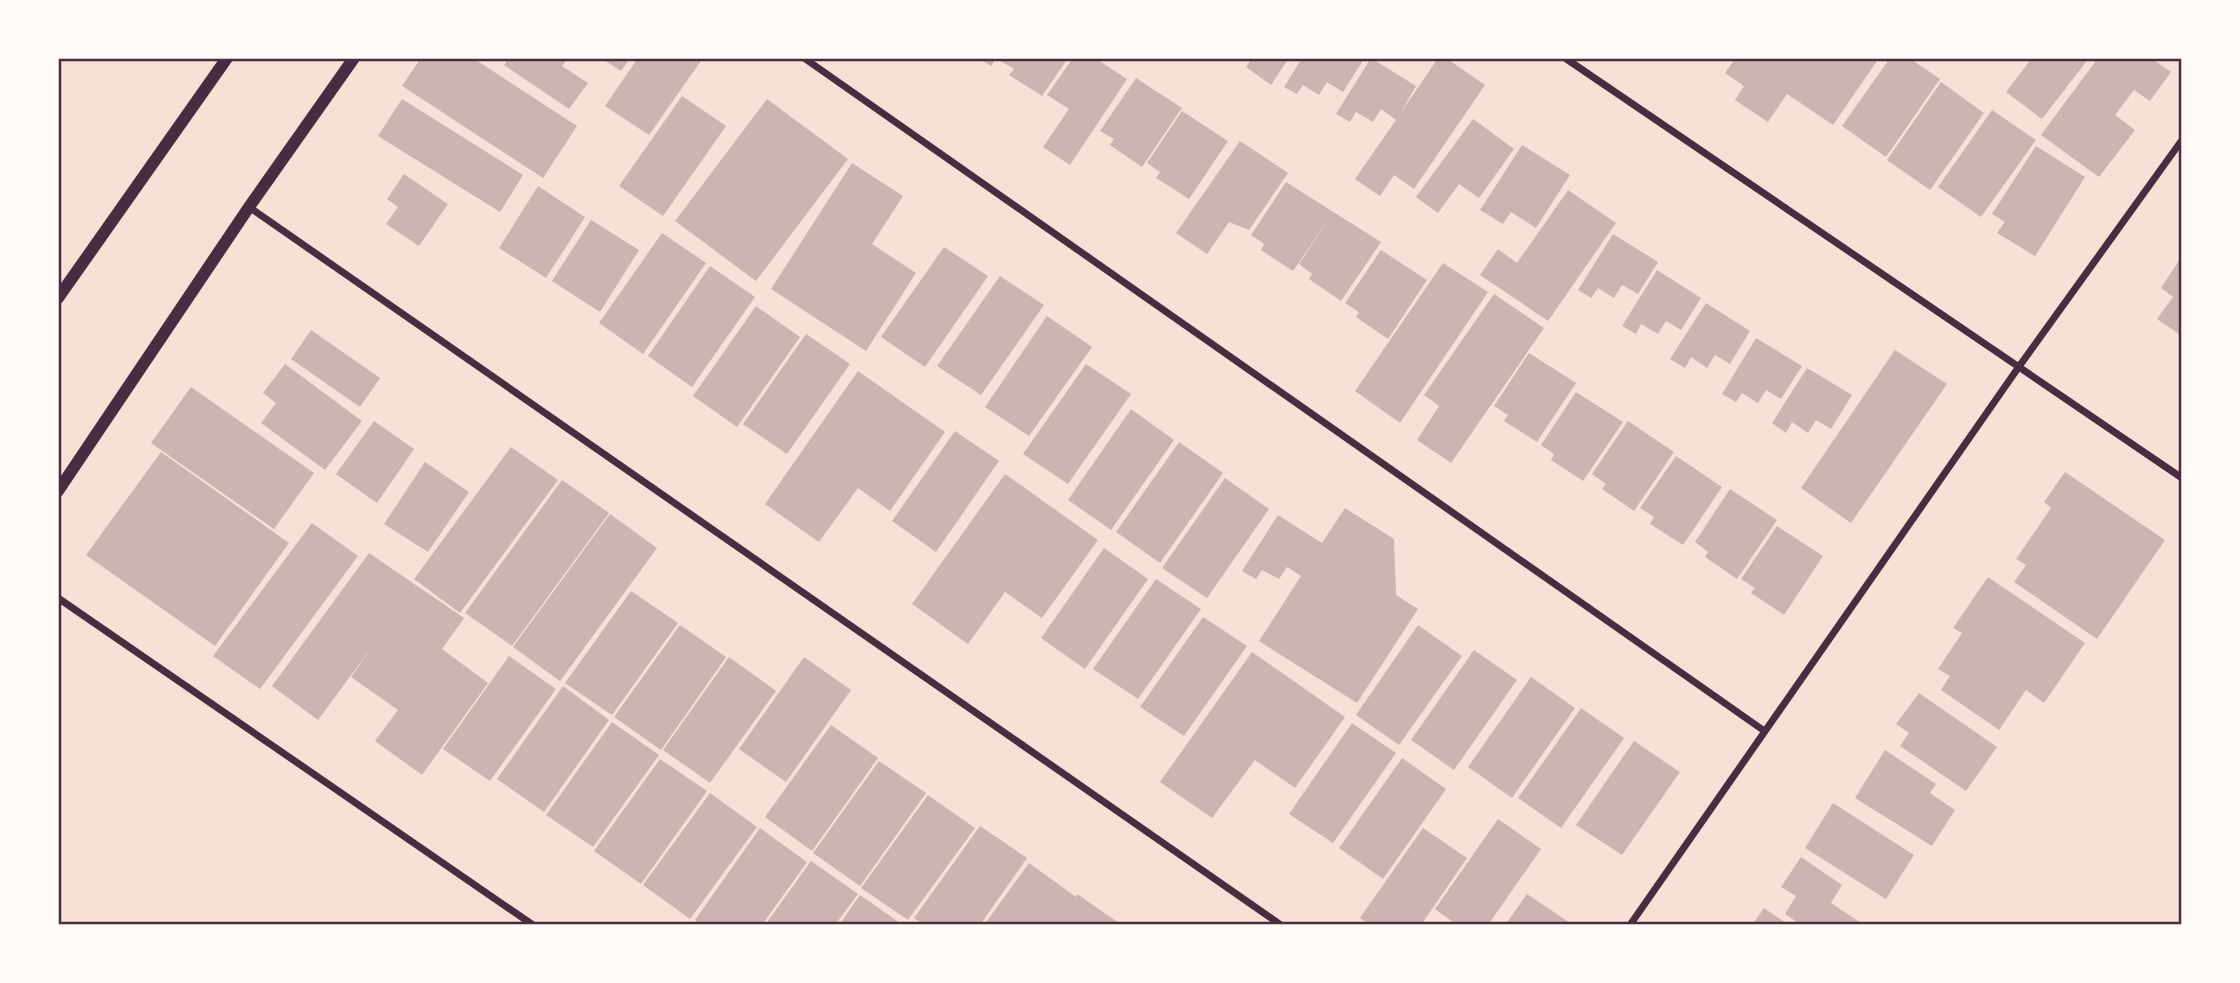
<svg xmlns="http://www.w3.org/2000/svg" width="2240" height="983" font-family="Poppins,sans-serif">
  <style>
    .building { fill: #ccb4b1 }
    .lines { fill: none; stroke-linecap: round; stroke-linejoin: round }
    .minor { stroke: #4a2c40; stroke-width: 7 }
    .tertiary { stroke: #4a2c40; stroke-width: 12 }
    .neatline { fill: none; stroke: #4a2c40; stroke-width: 2.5 }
  </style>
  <rect width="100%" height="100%" fill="#f7e1d7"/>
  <g class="building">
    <polygon points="421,58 473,58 577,126 543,178 402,86"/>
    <polygon points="509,58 568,58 562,66 588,83 569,109 504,65"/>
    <polygon points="601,58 630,58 621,71"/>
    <polygon points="638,58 703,58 649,135 605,106"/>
    <polygon points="978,58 997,58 991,66"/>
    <polygon points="1001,58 1068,58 1042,96 1009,75 1014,69 999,60"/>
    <polygon points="1073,58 1095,58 1127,79 1070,165 1043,147 1069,109 1047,95"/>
    <polygon points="1252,58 1289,58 1271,85 1246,67"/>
    <polygon points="1302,58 1362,58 1364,59 1343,92 1327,82 1319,95 1303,85 1297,94 1284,87"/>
    <polygon points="1371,58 1416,86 1400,114 1438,58 1446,58 1485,85 1414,189 1394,175 1380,196 1355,179 1396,120 1381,109 1373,122 1356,112 1350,122 1336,114"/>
    <polygon points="1736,58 1879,58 1833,125 1787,94 1768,122 1735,100 1744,86 1725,73"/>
    <polygon points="1890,58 1909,58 1940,79 1886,157 1842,126"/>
    <polygon points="2032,58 2089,58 2042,119 2006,92"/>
    <polygon points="2098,58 2151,58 2171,72 2150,101 2134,90 2115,115 2135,130 2099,177 2041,135"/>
    <polygon points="1136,78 1182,108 1142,167 1110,145 1114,139 1100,131"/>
    <polygon points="1941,82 1984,113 1930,190 1887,160"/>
    <polygon points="682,96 726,126 663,216 619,186"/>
    <polygon points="402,99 523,175 500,212 378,136"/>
    <polygon points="767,99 848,159 756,281 675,221"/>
    <polygon points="1992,110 2036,140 1981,217 1938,187"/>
    <polygon points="1182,111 1228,141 1189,199 1156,178 1160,172 1147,163"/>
    <polygon points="1473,119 1514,149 1479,198 1459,184 1438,213 1416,197"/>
    <polygon points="1240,141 1288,173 1249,230 1229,222 1207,254 1176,233"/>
    <polygon points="1522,145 1570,175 1536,228 1511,212 1503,224 1480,210"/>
    <polygon points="2036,146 2085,177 2035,256 1997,233 2005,222 1992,214"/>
    <polygon points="852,163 903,196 872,244 916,273 866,351 771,289"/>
    <polygon points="404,174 448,204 419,246 386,224 398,207 387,199"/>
    <polygon points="1286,182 1381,242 1341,301 1309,279 1312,274 1299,264 1331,216 1293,271 1261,250 1264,244 1251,235"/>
    <polygon points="538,186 585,217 546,278 499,248"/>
    <polygon points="1568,190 1616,223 1548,321 1480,275 1498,249 1517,263"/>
    <polygon points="591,220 639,250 600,312 552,281"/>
    <polygon points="662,233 706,263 643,354 599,323"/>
    <polygon points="1613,234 1658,262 1638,294 1622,285 1614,298 1598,288 1591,298 1578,290"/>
    <polygon points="944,247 988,276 925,367 881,337"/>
    <polygon points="1381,250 1427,280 1388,339 1356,317 1359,312 1345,303"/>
    <polygon points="2180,259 2182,260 2182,336 2157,319 2173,297 2161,288"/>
    <polygon points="1443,263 1488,292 1400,423 1355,391"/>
    <polygon points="710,266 755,297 692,387 648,356"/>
    <polygon points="1657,270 1701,298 1681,330 1666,321 1658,334 1641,324 1636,334 1622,326"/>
    <polygon points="1000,276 1044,305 981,395 937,366"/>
    <polygon points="1494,294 1544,328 1451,463 1417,440 1439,406 1424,395"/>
    <polygon points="1706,303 1750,331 1730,364 1715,355 1707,368 1691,357 1685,368 1670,359"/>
    <polygon points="756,306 800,337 737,427 693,396"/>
    <polygon points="1047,316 1092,347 1029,436 985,407"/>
    <polygon points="311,330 380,378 360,407 291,359"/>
    <polygon points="806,334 850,364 787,454 743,424"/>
    <polygon points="1756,338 1802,366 1781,399 1766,390 1758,403 1742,393 1736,402 1722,394"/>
    <polygon points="1895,350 1947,384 1851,523 1801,488"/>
    <polygon points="1529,353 1576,383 1537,442 1504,421 1508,415 1494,406"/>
    <polygon points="285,364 362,421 325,470 261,423 276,403 263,393"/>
    <polygon points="1086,364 1131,394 1068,484 1023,454"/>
    <polygon points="1807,368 1852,395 1831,429 1816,420 1808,433 1792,422 1786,433 1772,423"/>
    <polygon points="858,371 945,432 890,511 858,488 819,542 765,504"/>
    <polygon points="191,387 314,473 274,529 151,443"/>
    <polygon points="1576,392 1623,422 1583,481 1551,460 1554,454 1541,445"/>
    <polygon points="1131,409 1174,440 1111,530 1068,500"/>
    <polygon points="374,421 414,449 377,503 336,474"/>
    <polygon points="1628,421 1674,452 1634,511 1602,489 1606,484 1592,474"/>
    <polygon points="955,431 999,461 936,552 892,521"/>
    <polygon points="1179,442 1223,473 1160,563 1116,532"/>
    <polygon points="511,447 558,480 460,613 414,579"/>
    <polygon points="161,452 289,543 215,646 86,555"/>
    <polygon points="1676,456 1722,487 1683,545 1650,524 1654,517 1640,508"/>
    <polygon points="425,462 469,492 428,552 384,524"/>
    <polygon points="2065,472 2165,540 2097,639 2014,582 2026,565 2016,559 2051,508 2044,502"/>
    <polygon points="1005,474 1098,540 1042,618 1005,592 968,644 912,604"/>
    <polygon points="1225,478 1269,509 1207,598 1162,568"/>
    <polygon points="562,480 609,513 512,646 465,613"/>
    <polygon points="1730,489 1777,520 1737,579 1705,557 1708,552 1695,542"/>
    <polygon points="1345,508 1394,539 1396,595 1418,609 1357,703 1259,641 1301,576 1287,567 1279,579 1262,570 1256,579 1242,571 1278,515 1322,543"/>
    <polygon points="610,514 657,548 560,681 513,647"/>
    <polygon points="312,523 358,556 260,689 213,656"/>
    <polygon points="1777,526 1823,556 1784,615 1751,593 1755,588 1741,579"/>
    <polygon points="1104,548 1148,579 1085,669 1041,638"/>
    <polygon points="369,553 464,618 442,649 488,683 422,775 375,741 398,710 351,677 374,644 318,720 272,686"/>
    <polygon points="1988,577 2085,643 2044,703 2026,690 1999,730 1941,690 1950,676 1938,669 1962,633 1953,628"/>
    <polygon points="1156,579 1201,609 1138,699 1093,669"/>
    <polygon points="631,591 678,623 612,715 565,683"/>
    <polygon points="1203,617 1247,646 1184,736 1140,707"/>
    <polygon points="680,625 726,657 661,750 614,717"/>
    <polygon points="1418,625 1462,656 1399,745 1356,715"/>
    <polygon points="1474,650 1517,680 1454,770 1411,740"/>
    <polygon points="1252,652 1345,717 1295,788 1255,760 1212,818 1160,782"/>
    <polygon points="509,656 556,689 490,781 443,749"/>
    <polygon points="729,657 776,691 710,783 663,750"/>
    <polygon points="804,657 851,690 786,782 739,749"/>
    <polygon points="1531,677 1575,708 1512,798 1468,767"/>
    <polygon points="563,686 609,720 544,812 497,779"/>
    <polygon points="1919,693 1997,747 1966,791 1900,746 1909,733 1896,724"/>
    <polygon points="1581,708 1624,738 1561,828 1518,798"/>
    <polygon points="612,722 659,755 593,847 546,815"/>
    <polygon points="1352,723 1396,753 1333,843 1289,814"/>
    <polygon points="831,725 878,758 812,851 765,817"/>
    <polygon points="1634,741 1680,772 1622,855 1576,825"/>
    <polygon points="1885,750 1936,784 1930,793 1955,810 1932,846 1855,798"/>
    <polygon points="1402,758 1446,789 1383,879 1339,848"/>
    <polygon points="660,759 707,791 641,884 594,851"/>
    <polygon points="879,761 926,793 860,886 813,853"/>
    <polygon points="710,793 757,827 690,919 643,885"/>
    <polygon points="928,795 975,828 908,920 861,888"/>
    <polygon points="1833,803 1914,855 1886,899 1805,848"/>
    <polygon points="1498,819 1541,849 1488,925 1457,925 1435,909"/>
    <polygon points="980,826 1027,858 980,925 925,925 914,918"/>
    <polygon points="760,828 807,862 762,925 701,925 695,920"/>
    <polygon points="1423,828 1467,858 1421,925 1371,925 1360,918"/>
    <polygon points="1801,857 1842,885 1831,903 1864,925 1801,925 1785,914 1796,896 1781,887"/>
    <polygon points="811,861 858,894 835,925 765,925"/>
    <polygon points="1029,863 1076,897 1077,894 1122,925 984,925"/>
    <polygon points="1527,894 1573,925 1505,925"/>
    <polygon points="860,895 903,925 839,925"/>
    <polygon points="1764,908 1789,925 1752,925"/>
  </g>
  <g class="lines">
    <g class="minor">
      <polyline points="804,58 1763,730"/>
      <polyline points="1565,58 2182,478"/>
      <polyline points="249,207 1281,925"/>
      <polyline points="58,598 533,925"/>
      <polyline points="1630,925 2018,368 2182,140"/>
      <polyline points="2181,925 2182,924"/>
    </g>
    <g class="tertiary">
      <polyline points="58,298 227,58"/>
      <polyline points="58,491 249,207 354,58"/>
    </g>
  </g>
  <rect width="2240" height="983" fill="none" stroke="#fffaf5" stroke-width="119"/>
  <rect x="60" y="60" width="2120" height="863" class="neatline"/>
</svg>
